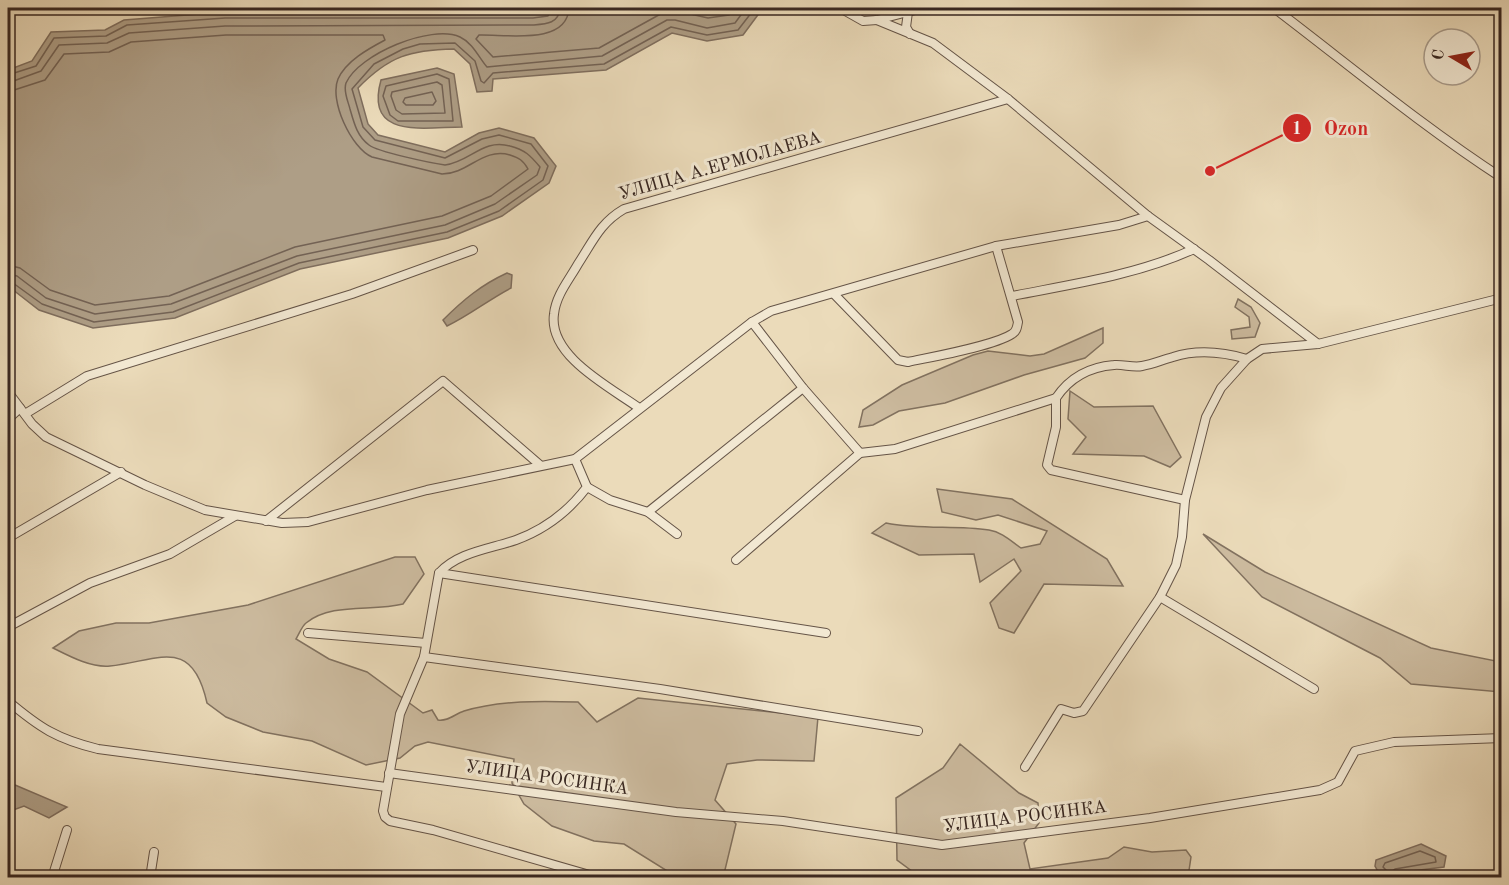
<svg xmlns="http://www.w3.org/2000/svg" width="1509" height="885" font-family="'Old Standard TT',serif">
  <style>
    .green { fill: #cdbca0; stroke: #827260; stroke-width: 1.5 }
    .water { fill: #ae9e86; stroke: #7f6e5e; stroke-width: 1.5 }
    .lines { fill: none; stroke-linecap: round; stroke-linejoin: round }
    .shore { stroke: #736254; stroke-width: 1.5 }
    .street-casing { stroke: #655447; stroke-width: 10 }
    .street { stroke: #f2e8d2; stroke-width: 8 }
    .labels { text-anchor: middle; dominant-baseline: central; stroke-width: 6; stroke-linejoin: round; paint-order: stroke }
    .street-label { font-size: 18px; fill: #382721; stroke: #f2e8d2 }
    .leader { fill: none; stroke: #d62828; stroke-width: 2 }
    .callout-dot { fill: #d62828; stroke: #f2e8d2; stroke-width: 2 }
    .mark-label { font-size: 18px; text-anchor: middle; font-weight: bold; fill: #fff }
    .callout-label { font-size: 20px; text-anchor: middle; font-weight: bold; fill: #d62828; stroke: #f2e8d2; stroke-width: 6; stroke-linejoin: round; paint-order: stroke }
  </style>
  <rect width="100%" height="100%" fill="#ebdbba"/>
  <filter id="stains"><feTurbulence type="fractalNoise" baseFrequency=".00333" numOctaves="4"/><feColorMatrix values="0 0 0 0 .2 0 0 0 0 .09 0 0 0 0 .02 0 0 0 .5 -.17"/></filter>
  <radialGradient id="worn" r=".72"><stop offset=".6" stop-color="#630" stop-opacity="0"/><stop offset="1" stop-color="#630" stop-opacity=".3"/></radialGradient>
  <g class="green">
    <polygon points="1238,299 1251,307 1260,323 1255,337 1232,339 1231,330 1250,327 1249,317 1235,307"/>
    <polygon points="1103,328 1103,343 1085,358 1024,375 945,403 899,411 873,425 859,427 863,410 902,385 973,355 988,351 1030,356 1044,354"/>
    <polygon points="1070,391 1094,407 1153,406 1181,457 1170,467 1144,456 1073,454 1086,437 1068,419"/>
    <path d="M937,489L1012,499L1107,559L1123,586L1044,584L1014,633L999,628L990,603L1021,571L1014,559L980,582L974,554L919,555L872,533L886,523C921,530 955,525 989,530C1002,532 1011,541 1021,548L1040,544L1047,531L998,515L976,520L942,512Z"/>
    <polygon points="1203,534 1265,572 1431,648 1501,662 1501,692 1411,684 1380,658 1262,597"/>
    <path d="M395,557H415L424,574L403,604C372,612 332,602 306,623C302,626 299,634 296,639L329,659L367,672L423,713L432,710L438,720C447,722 455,714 464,711C500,700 541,701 578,702L597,722L638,698L818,717L814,761L757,760L727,764L715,800L736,824L724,874H672L624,844L594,841L552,826L524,804L512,783L514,759L428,742L415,746L400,758L366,765L312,741L263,732L226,717L207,703C192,635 158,661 110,666C91,668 69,656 53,648L79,631L116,623H149L248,605Z"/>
    <polygon points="960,744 1019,793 1038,803 1039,823 1024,843 1030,869 1108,858 1124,847 1152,852 1186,850 1191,857 1188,877 920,877 897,860 896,798 943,768"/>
  </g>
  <g class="water">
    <path d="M568,8H763L743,35L707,41L672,33L606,70L493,79L492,91L477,92L470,64L454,49C410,50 389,56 358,88L368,124L378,135L445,152L479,133L499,128L534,138L556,166L549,183L502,216L448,238L300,269L175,318L93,328L39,310L8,286V70L32,61L51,32L105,30L124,20L225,12H533Z"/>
    <path d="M437,68L454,74L462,127C425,127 364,140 381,80Z"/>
    <path d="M507,273L512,275L511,288C488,300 470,315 447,326L443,320C463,300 481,285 507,273Z"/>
    <polygon points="8,782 67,807 49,818 24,806 8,812"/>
    <polygon points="1421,844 1446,856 1444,867 1380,875 1375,866 1376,860"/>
  </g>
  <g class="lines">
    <g class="shore">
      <path d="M569,8C567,46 505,34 479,35L476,39L493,57L599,48L666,11H677L708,18L729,15L735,8"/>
      <polygon points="437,74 449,79 453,121 398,121 390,115 383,96 386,86"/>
      <polyline points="8,75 36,66 54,38 106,36 127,25 225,18 533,18 548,16 552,8"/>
      <polygon points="437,82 442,85 445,113 402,114 396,110 391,96 392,92"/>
      <path d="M8,83L41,71L59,45L107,43L129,33L225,26L534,25C547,24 559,23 560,8"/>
      <path d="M8,92L45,80L64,54L109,52L131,42L226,35H383L385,40C368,49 346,61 338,79C329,100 351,148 372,157L442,174C468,174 483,147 510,155C519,158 523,160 528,169L491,196L442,216L295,247L169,296L95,305L50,290L20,268L8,265"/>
      <polygon points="432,92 436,101 433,105 406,105 403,102 405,98"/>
      <path d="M8,274L17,276L46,298L95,314L171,304L297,256L445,225L495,204L537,175L540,167C530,155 525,150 510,146C483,138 470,162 445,165C431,163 378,152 369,145C357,136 354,123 350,109C348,101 343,91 346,83C359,54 431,24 460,37C473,43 479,58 487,67L602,56L667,20H675L707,28L735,23L746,8"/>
      <polyline points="8,282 13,283 42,304 94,322 173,312 299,263 447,232 499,211 543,180 548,166 531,144 499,135 482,139 445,158 375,140 363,127 352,89 374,64 403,49 420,44 455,43 475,61 481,81 484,83 493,73 604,64 671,27 707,35 738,30 755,8"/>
      <polygon points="1420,851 1435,857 1436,862 1395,869 1389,873 1383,867 1385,863"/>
    </g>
    <g class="street-casing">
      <g id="street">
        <polyline points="840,8 863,21 877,20 923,8"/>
        <path d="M1274,8C1349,65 1422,126 1502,178"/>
        <polyline points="908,12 906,27 910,34"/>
        <polyline points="877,20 933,43 1008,99 1148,216 1209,260 1318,344"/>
        <path d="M834,294L898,360L908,362C931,357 994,346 1012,334C1017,331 1017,327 1018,322L996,246"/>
        <path d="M1012,296C1073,284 1137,275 1194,249"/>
        <polyline points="752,322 803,388 860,453"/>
        <polyline points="8,392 32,424 46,437 145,485 205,510 282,523 308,522 427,490 575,459 752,322 771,311 996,246 1119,225 1148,216"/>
        <polyline points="1056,398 1056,427 1047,465 1051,470 1185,500"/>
        <path d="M639,408C610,387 548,356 554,314C556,295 569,280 578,264C593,241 600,223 624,209L1008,99"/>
        <polyline points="25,414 87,376 352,294 473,250"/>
        <polyline points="8,419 20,408"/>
        <path d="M575,459L587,487C568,512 546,529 516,540C490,549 458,552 439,573L424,657L400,714L383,811L385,817L390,821L433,830L600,878"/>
        <polyline points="587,487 610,500 648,512 677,534"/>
        <polyline points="648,512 803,388"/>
        <polyline points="266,521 443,381 540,465"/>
        <polyline points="8,538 121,472"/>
        <path d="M736,560L860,453L895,449L1056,398C1070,377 1089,367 1114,365C1123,364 1133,368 1142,366C1153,364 1162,360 1173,357C1198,349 1223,352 1247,359"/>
        <polyline points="439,573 826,633"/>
        <polyline points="1160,597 1314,689"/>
        <polyline points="8,627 90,583 170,554 235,516"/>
        <polyline points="308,633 426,643"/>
        <polyline points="424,657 660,689 918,731"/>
        <path d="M8,701C40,728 57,739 98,749L386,787"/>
        <polyline points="1025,767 1061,709 1074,713 1083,711 1160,597 1176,565 1182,537 1185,500 1206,417 1221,388 1247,359 1262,349 1318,344 1502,298"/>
        <polyline points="389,773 676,812 783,821 942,845 1150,818 1320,790 1338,782 1355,751 1394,742 1502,738"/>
        <polyline points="52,878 67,830"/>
        <polyline points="150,878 154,852"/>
      </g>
    </g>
    <use href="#street" class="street"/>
  </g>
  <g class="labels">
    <g class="street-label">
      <text transform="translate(720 166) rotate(-16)">УЛИЦА А.ЕРМОЛАЕВА</text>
      <text transform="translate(547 778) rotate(8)">УЛИЦА РОСИНКА</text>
      <text transform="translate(1025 817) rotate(-7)">УЛИЦА РОСИНКА</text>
    </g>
  </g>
  <path class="leader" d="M1210 171L1297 128"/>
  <g class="callout-dot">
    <circle cx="1210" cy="171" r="6"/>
    <circle cx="1297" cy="128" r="15"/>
  </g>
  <g class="mark-label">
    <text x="1297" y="134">1</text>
  </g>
  <g class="callout-label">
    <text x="1346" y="135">Ozon</text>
  </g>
  <rect width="1509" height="885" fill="none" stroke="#ebdbba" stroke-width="30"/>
  <rect x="9" y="9" width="1491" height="867" fill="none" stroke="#382721" stroke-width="3"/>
  <rect x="15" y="15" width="1479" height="855" fill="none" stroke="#382721" stroke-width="1.5"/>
  <g transform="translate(1452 57) rotate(280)"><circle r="28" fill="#f2e8d2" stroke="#a89b8b" stroke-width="1.5"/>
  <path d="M0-4.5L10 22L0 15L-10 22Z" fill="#8f2418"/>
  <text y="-9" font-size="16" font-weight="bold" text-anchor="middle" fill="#382721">С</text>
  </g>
  <rect width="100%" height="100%" filter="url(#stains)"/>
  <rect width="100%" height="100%" fill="url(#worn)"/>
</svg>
